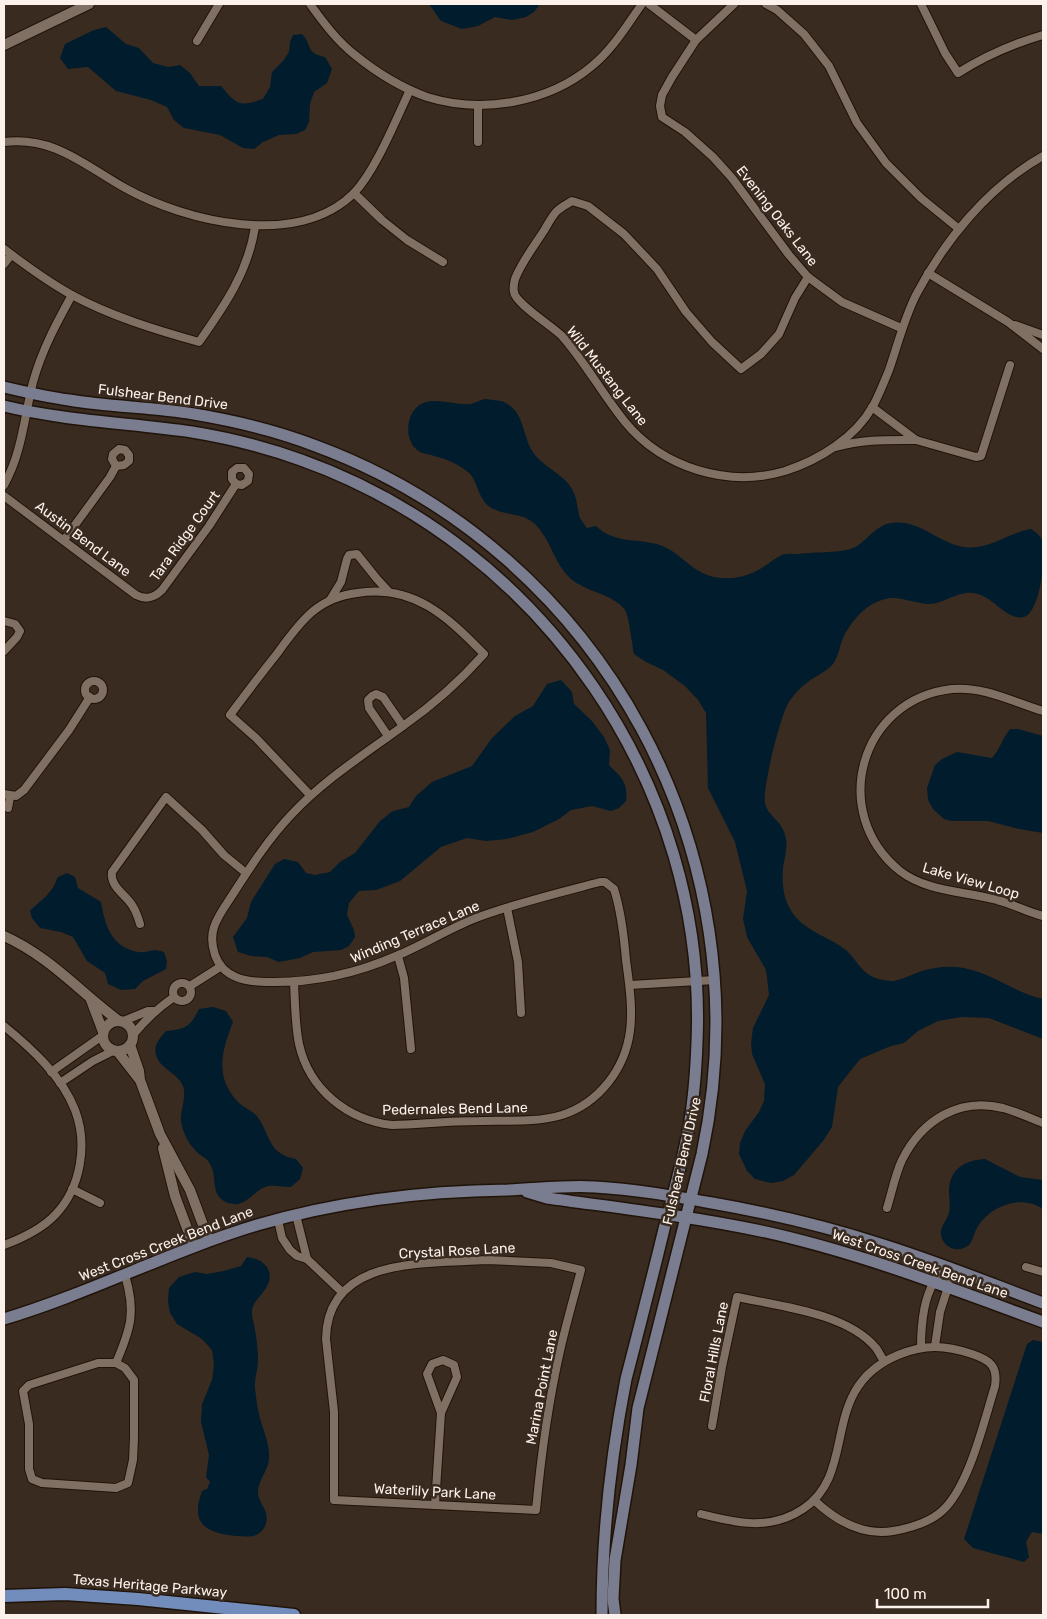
<svg xmlns="http://www.w3.org/2000/svg" width="1047" height="1619" font-family="Rubik,sans-serif">
  <style>
    .water { fill: #011c2c }
    .lines { fill: none; stroke-linecap: round; stroke-linejoin: round }
    .minor-casing { stroke: #201309; stroke-width: 10 }
    .tertiary-casing { stroke: #201309; stroke-width: 12 }
    .secondary-casing { stroke: #201309; stroke-width: 14 }
    .primary-casing { stroke: #201309; stroke-width: 15 }
    .minor { stroke: #806f63; stroke-width: 8 }
    .tertiary { stroke: #806f63; stroke-width: 10 }
    .secondary { stroke: #797d8f; stroke-width: 11 }
    .primary { stroke: #728cbc; stroke-width: 12 }
    .labels { text-anchor: middle; dominant-baseline: central; stroke-width: 5; stroke-linejoin: round; paint-order: stroke }
    .street-label { font-size: 14px; fill: #fcf2eb; stroke: #3a2b20 }
  </style>
  <rect width="100%" height="100%" fill="#3a2b20"/>
  <g class="water">
    <polygon points="429,4 540,4 534,12 526,17 512,20 495,17 478,26 462,29 441,21"/>
    <path d="M106,27L126,44L139,48L153,63L168,67L180,65L190,73L199,86H221C237,105 239,107 263,99L270,87L272,72L283,61L289,52L290,42L293,35L302,34C313,46 305,53 325,57L332,69L327,83L314,92L310,104L309,122L305,130L296,134L279,135L263,142L254,149L243,148L220,135L184,128L174,120L167,107L151,100L116,91L88,67L68,69L60,58L65,44L94,30Z"/>
    <path d="M485,399C491,400 498,400 504,402C527,413 521,439 536,456C547,469 563,474 572,489C577,498 577,506 579,515C580,519 584,524 587,528L596,526C614,544 638,538 660,545C678,551 689,568 705,574C720,581 742,579 756,571C765,567 773,559 782,555C786,553 793,554 797,554C811,552 838,553 850,549C864,546 873,526 891,523C918,519 935,540 959,546C986,553 1006,533 1031,529C1034,531 1039,534 1041,538C1047,552 1041,612 1024,617C1006,621 993,595 973,593C957,591 944,604 929,604C917,604 905,598 893,598C871,599 855,616 845,634C840,643 839,656 833,664C825,673 813,677 804,685C799,689 793,696 789,702C781,713 762,789 765,803C767,815 780,820 784,832C789,844 785,855 783,868C782,882 783,895 789,907C800,930 828,936 846,950C855,958 860,970 871,976C876,979 887,981 893,981C901,980 911,975 919,972C934,967 953,965 968,969C995,975 1016,993 1043,999V1039L989,1018L961,1017L938,1021L918,1031L904,1043L891,1046L860,1059L838,1087L832,1127L823,1141L794,1175L783,1181L771,1183L755,1179L747,1171L739,1154L740,1143L745,1131L759,1112L764,1101L765,1084L752,1054L751,1043L753,1028L769,995L766,970L747,937L743,919L747,891L735,842L708,788L706,713L698,700L685,686L663,670L646,662L634,654C632,645 629,615 625,610C612,593 587,593 570,578C554,563 551,540 535,524C523,512 503,516 490,507C477,498 478,480 468,472C458,464 447,459 434,456C430,454 424,454 420,452C405,444 405,419 416,408C430,394 453,406 471,404C475,403 480,400 485,399Z"/>
    <path d="M561,680L572,692L574,704L592,721L604,737L610,750L609,765C622,778 628,782 626,801L619,808L611,811L592,806L571,810L559,819L533,832L507,839L486,841L467,838L441,847L400,881L376,890L359,891L349,903L347,915L354,930L355,937L349,946L341,950L313,952L300,958L279,962L267,957L251,956L238,952L233,937L247,918L251,902L275,864L284,859L298,862L306,873L315,875L330,872L340,862L355,853L380,821L393,811L409,807L416,796L432,782L472,766L492,738L515,716L533,706L547,684Z"/>
    <path d="M1010,729H1018L1043,736V833L1019,829L988,821H951L944,819L933,809L928,800L927,788L935,765L942,759L957,752L992,758C1000,749 1002,739 1010,729Z"/>
    <path d="M67,873L75,877L78,888L101,902C105,925 111,947 138,952C148,954 151,947 164,952L167,961L166,969L143,981L135,989L121,990L108,984L105,973L87,961L73,937L61,932L40,928L32,918L30,911C36,904 42,901 48,894C53,889 55,883 58,877Z"/>
    <path d="M213,1007L226,1011L233,1022C222,1050 214,1077 238,1102C244,1108 254,1111 259,1119C271,1138 269,1154 296,1159L303,1168L300,1179L291,1187C284,1187 275,1185 268,1186C252,1190 247,1209 228,1203C209,1196 218,1177 210,1164C208,1159 203,1157 199,1154C189,1145 183,1134 181,1121C180,1109 187,1098 183,1086C178,1073 160,1069 156,1055C153,1045 160,1038 166,1031C186,1029 190,1027 199,1009Z"/>
    <path d="M985,1159L1020,1177L1043,1180V1209C1021,1194 989,1206 977,1228C973,1234 973,1244 966,1247C954,1254 939,1244 941,1230C942,1226 944,1223 946,1220C952,1210 949,1200 949,1190C950,1168 966,1160 985,1159Z"/>
    <path d="M247,1257C260,1258 275,1268 268,1284C262,1298 248,1302 253,1320C256,1334 258,1347 258,1361C258,1370 254,1379 255,1388C256,1396 257,1406 259,1414C262,1429 270,1442 269,1458C269,1470 257,1481 258,1494C260,1506 271,1512 265,1526C264,1529 261,1532 258,1534C251,1538 243,1536 236,1536C205,1533 190,1523 202,1491L207,1489L210,1482L206,1477L209,1455L201,1422L202,1404L212,1380L214,1365L212,1350L202,1339L177,1324L170,1313L168,1301L169,1288L179,1277L195,1272L207,1274L224,1271L241,1266Z"/>
    <polygon points="1033,1340 1043,1342 1043,1534 1032,1532 1026,1542 1029,1557 1024,1562 973,1548 964,1539 1027,1344"/>
  </g>
  <g class="lines">
    <g class="minor-casing">
      <g id="minor">
        <path d="M310,4C323,22 337,41 355,55C376,72 402,88 427,97C482,114 548,103 592,66C613,49 627,25 642,4"/>
        <polyline points="649,4 696,40"/>
        <polyline points="734,4 696,40 672,77 662,95 660,106 662,117 685,132 713,157 732,178 789,255 808,277 842,302 901,328"/>
        <polyline points="766,4 777,10 804,34 829,66 857,123 886,163 921,198 959,229"/>
        <path d="M921,4L945,53L958,73C985,56 1012,44 1043,35"/>
        <polyline points="197,41 219,4"/>
        <polyline points="478,105 478,142"/>
        <path d="M4,142C54,136 84,165 125,188C186,222 298,249 354,193C376,170 396,119 410,90"/>
        <polyline points="354,193 382,220 407,240 443,262"/>
        <path d="M4,249C25,265 47,281 70,294C110,316 156,330 199,342C225,305 248,272 255,227"/>
        <polyline points="4,264 11,255"/>
        <polyline points="928,273 1008,322 1043,349"/>
        <path d="M808,277L795,298L779,334L761,354L741,369L712,342L686,312L657,269L624,234L588,206L572,201C567,204 561,207 557,211C552,216 548,224 545,229C535,245 522,261 515,279C514,283 513,288 514,292C515,303 552,326 562,336C585,362 603,395 625,422C663,468 728,488 785,471C819,460 855,438 873,406C879,395 884,382 889,370C898,344 904,319 916,295C945,240 988,187 1043,156"/>
        <polyline points="1015,325 1043,335"/>
        <polyline points="872,407 916,440 976,457 981,456 1010,365"/>
        <path d="M836,447C863,439 888,440 916,440"/>
        <path d="M4,485C22,453 24,418 33,382C42,350 56,324 72,295"/>
        <path d="M4,496L136,595C146,600 154,598 162,590L209,526L236,484L242,485L248,481L249,474L244,468H237L232,472V479L236,484"/>
        <polyline points="64,540 110,477 116,466 112,459 113,454 119,449 125,450 129,455 129,461 124,465 116,466"/>
        <polyline points="330,600 341,582 347,559 349,555 357,554 377,579 389,592"/>
        <polyline points="4,621 15,624 20,631 17,637 4,651"/>
        <circle cx="94" cy="690" r="9"/>
        <path d="M1043,711C1013,702 984,686 952,689C860,699 828,813 900,871C927,892 965,891 997,900C1013,904 1027,912 1043,916"/>
        <polyline points="388,736 369,708 368,700 372,696 376,694 383,697 403,726"/>
        <polyline points="4,794 16,796 24,790 69,730 90,697"/>
        <polyline points="8,808 10,797"/>
        <polyline points="507,908 518,962 521,1013"/>
        <path d="M140,924C138,917 136,911 132,905C125,894 110,887 112,872L166,797L202,830L224,855L246,873"/>
        <polyline points="398,956 404,978 411,1049"/>
        <path d="M294,982C295,1003 295,1024 299,1044C309,1089 347,1120 392,1125C421,1124 450,1121 479,1121C506,1120 536,1123 562,1115C599,1103 625,1069 630,1031C633,1008 629,983 626,960C624,936 621,911 614,889L605,882H600C558,893 516,903 476,918C448,929 423,945 396,956C355,974 312,983 267,982C246,982 223,978 215,955C212,946 211,936 214,927C218,915 226,905 233,894C251,866 269,838 292,814C325,779 365,754 403,726C433,705 460,681 484,654C447,616 413,584 357,593C340,595 325,601 312,612C298,624 287,640 276,655C260,675 245,695 230,715L256,738L310,795"/>
        <circle cx="182" cy="992" r="9"/>
        <polyline points="630,985 715,980"/>
        <polyline points="190,986 220,967"/>
        <polyline points="121,1022 148,1011 154,1011"/>
        <path d="M4,1026C31,1048 62,1076 75,1110C88,1144 81,1187 56,1214C42,1229 23,1238 4,1245"/>
        <path d="M133,1035C145,1020 158,1008 174,997"/>
        <polyline points="51,1072 102,1036"/>
        <polyline points="60,1083 93,1061 113,1051"/>
        <polyline points="72,1189 100,1203"/>
        <path d="M887,1208C892,1192 895,1175 902,1160C922,1120 959,1097 1003,1108C1017,1112 1030,1118 1043,1123"/>
        <polyline points="296,1215 307,1259"/>
        <polyline points="278,1220 282,1238 290,1250 297,1256 307,1259 342,1292"/>
        <path d="M487,1260L551,1263L581,1270C574,1297 566,1324 560,1351C548,1404 541,1456 536,1510L334,1500V1412L326,1339C327,1255 428,1264 487,1260Z"/>
        <polyline points="1026,1267 1043,1272"/>
        <polyline points="935,1346 940,1312 948,1287 947,1267"/>
        <path d="M921,1348C921,1327 923,1300 934,1282C937,1277 943,1272 947,1267"/>
        <polygon points="98,1363 116,1363 125,1368 134,1380 134,1438 133,1460 128,1483 116,1488 42,1483 32,1479 29,1469 29,1424 23,1391 29,1385"/>
        <path d="M116,1363C131,1328 136,1312 125,1275"/>
        <path d="M712,1426L722,1367L737,1297C779,1306 847,1313 876,1348C879,1352 881,1357 884,1361"/>
        <polyline points="435,1505 441,1413 457,1377 454,1365 443,1360 432,1364 427,1374 441,1413"/>
        <path d="M701,1514C736,1523 770,1531 803,1509C860,1471 817,1389 898,1355C925,1344 945,1345 972,1354C990,1360 998,1366 995,1386C984,1421 969,1487 942,1511C929,1523 910,1528 893,1531C862,1536 836,1521 814,1500"/>
      </g>
    </g>
    <g class="tertiary-casing">
      <g id="tertiary">
        <polyline points="4,45 89,4"/>
        <path d="M4,936C49,956 80,992 119,1021"/>
        <polyline points="91,1000 103,1032"/>
        <circle cx="118" cy="1036" r="15"/>
        <polyline points="130,1045 139,1071 140,1080 160,1134 190,1190 209,1241"/>
        <polyline points="118,1052 139,1079"/>
        <polyline points="163,1148 175,1196 194,1247"/>
      </g>
    </g>
    <g class="secondary-casing">
      <g id="secondary">
        <path d="M4,387C25,392 47,397 69,400C110,407 153,407 194,414C236,421 277,431 316,446C604,553 766,855 702,1154L638,1408L631,1465L615,1560L613,1599L615,1615"/>
        <path d="M4,406C66,421 129,423 192,432C229,438 265,447 301,460C542,546 708,785 697,1042C696,1070 694,1098 689,1126C683,1161 673,1195 664,1229C652,1279 639,1329 626,1379C611,1456 602,1536 602,1615"/>
        <path d="M527,1192L547,1198C619,1208 690,1216 761,1231C858,1252 950,1288 1043,1322"/>
        <path d="M4,1319C90,1293 171,1251 257,1225C339,1201 423,1191 508,1190C537,1189 566,1185 595,1187C634,1189 673,1196 712,1203C769,1213 825,1226 880,1244C935,1261 989,1283 1043,1303"/>
      </g>
    </g>
    <g class="primary-casing">
      <polyline id="primary" points="4,1596 65,1594 138,1599 294,1615"/>
    </g>
    <use href="#minor" class="minor"/>
    <use href="#tertiary" class="tertiary"/>
    <use href="#secondary" class="secondary"/>
    <use href="#primary" class="primary"/>
  </g>
  <g class="labels">
    <g class="street-label">
      <text transform="translate(777 216) rotate(52)">Evening Oaks Lane</text>
      <text transform="translate(607 376) rotate(52)">Wild Mustang Lane</text>
      <text transform="translate(163 397) rotate(7)">Fulshear Bend Drive</text>
      <text transform="translate(185 536) rotate(-54)">Tara Ridge Court</text>
      <text transform="translate(83 539) rotate(37)">Austin Bend Lane</text>
      <text transform="translate(971 881) rotate(16)">Lake View Loop</text>
      <text transform="translate(415 932) rotate(-23)">Winding Terrace Lane</text>
      <text transform="translate(455 1109) rotate(-1)">Pedernales Bend Lane</text>
      <text transform="translate(682 1161) rotate(-77)">Fulshear Bend Drive</text>
      <text transform="translate(166 1244) rotate(-21)">West Cross Creek Bend Lane</text>
      <text transform="translate(457 1251) rotate(-3)">Crystal Rose Lane</text>
      <text transform="translate(920 1264) rotate(19)">West Cross Creek Bend Lane</text>
      <text transform="translate(714 1352) rotate(-79)">Floral Hills Lane</text>
      <text transform="translate(542 1387) rotate(-79)">Marina Point Lane</text>
      <text transform="translate(435 1492) rotate(3)">Waterlily Park Lane</text>
      <text transform="translate(150 1586) rotate(5)">Texas Heritage Parkway</text>
    </g>
  </g>
  <rect width="1047" height="1619" fill="none" stroke="#fcf2eb" stroke-width="10"/>
  <path d="M877 1599v8h111v-8" fill="none" stroke="#fcf2eb" stroke-width="2.5"/>
  <text x="884" y="1599" font-size="15" fill="#fcf2eb" stroke="#3a2b20" stroke-width="4" paint-order="stroke">100 m</text>
</svg>
